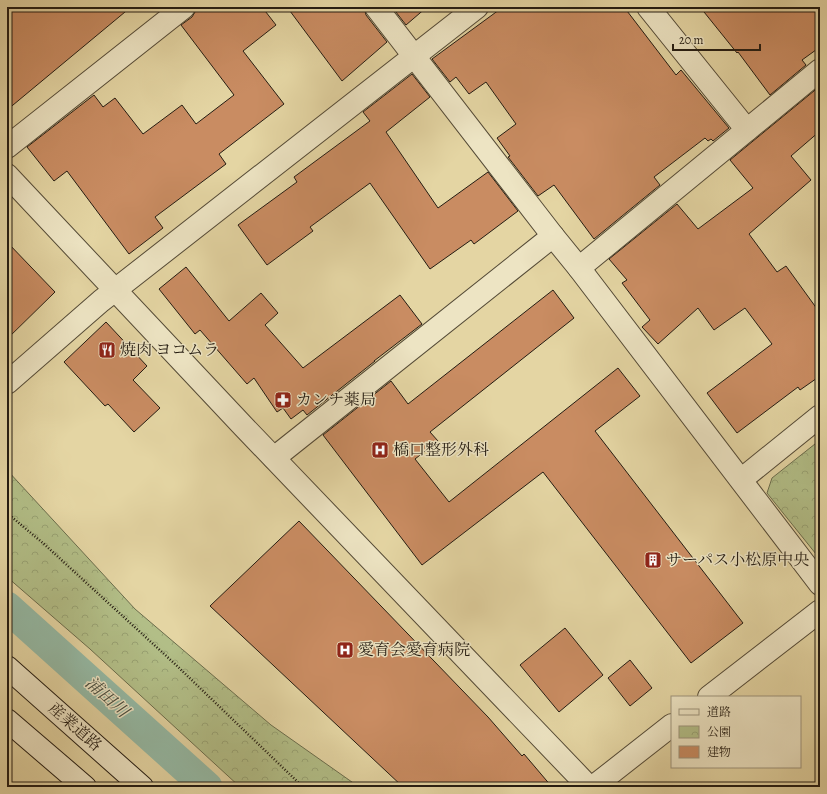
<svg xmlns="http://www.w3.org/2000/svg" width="827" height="794" font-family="Alegreya,'Noto Serif JP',serif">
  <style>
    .park { fill: url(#park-crowns); stroke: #6b6d4c }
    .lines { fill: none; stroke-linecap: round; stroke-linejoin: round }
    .canal { stroke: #95b9a4; stroke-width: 31 }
    .building { fill: #c98c62; stroke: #241c12 }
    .minor-casing { stroke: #544a36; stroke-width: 24 }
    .tertiary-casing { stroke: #544a36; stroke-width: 24 }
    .secondary-casing { stroke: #241c12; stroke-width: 24 }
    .path { stroke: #241c12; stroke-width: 2.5; stroke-dasharray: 1 2; stroke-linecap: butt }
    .minor { stroke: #ede4c3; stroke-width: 22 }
    .tertiary { stroke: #ede4c3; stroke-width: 22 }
    .secondary { stroke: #ede4c3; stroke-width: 22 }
    .labels { text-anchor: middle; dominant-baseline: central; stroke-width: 3; stroke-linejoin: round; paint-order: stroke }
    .poi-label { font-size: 16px; fill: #241c12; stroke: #ede4c3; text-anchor: start }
    .street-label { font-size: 16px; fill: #241c12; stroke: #ede4c3 }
    .water-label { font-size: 17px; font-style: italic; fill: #464b3e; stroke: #ede4c3 }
  </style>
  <defs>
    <pattern id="park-crowns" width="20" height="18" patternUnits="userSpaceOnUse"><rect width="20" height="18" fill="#b2be87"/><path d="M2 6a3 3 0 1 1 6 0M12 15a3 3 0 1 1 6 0" fill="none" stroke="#99a374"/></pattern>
  </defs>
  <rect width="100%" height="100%" fill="#e4d5a3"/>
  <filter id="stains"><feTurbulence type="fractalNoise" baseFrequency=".005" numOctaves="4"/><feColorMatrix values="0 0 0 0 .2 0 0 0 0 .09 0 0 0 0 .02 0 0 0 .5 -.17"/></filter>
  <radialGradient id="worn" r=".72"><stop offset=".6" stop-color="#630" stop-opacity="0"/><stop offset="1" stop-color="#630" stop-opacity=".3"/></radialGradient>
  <g class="park">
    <polygon points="820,440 820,559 767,493 772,478"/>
    <polygon points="7,470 135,609 271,725 359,787 240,787 90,649 7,577"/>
  </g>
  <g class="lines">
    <polyline class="canal" points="7,607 207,787"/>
  </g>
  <g class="building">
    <polygon points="7,7 131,7 7,110"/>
    <polygon points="196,7 262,7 276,25 243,51 284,104 219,154 226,164 155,217 163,228 129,254 67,171 54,181 27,147 94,95 103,107 115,98 143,134 182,105 196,124 234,95 181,25 192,17 195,12"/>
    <polygon points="287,7 364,7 366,15 387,42 342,81"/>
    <polygon points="392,7 427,7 406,25"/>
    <polygon points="503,7 624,7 676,75 681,70 729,128 713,141 711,139 708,141 705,138 654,177 660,185 594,239 554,185 538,196 508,157 510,156 497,138 516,124 486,82 469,94 456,77 450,82 432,59"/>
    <polygon points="700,7 820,7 820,47 802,60 806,65 770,95 738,52 737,53"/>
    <polygon points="412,74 430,97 386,132 438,208 488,172 518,211 474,244 471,240 430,269 370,183 310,227 313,231 267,265 238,225 297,182 294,177 370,121 363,112"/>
    <polygon points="820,86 820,131 791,156 811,180 749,234 777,272 786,266 820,313 820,376 800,390 798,387 737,433 707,393 772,344 745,308 714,330 698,308 658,344 642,327 650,320 622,283 627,280 609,259 677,204 698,229 753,188 730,160"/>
    <polygon points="7,242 55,292 7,339"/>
    <polygon points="186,267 229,321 261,293 278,313 265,325 303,368 400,295 422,324 374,361 375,361 307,415 303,410 291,419 283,408 277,412 254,378 247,384 200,330 195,334 159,289"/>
    <polygon points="553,290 574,318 430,432 438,441 415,459 449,502 618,368 640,396 595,431 743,623 691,663 543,472 422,565 323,435 391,381 408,404"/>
    <polygon points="106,322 147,366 133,380 160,408 134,432 108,404 105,406 64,362"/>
    <polygon points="299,521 488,717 522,756 524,754 552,787 403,787 210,606"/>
    <polygon points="565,628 603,675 559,712 520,665"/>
    <polygon points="630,660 652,688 630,706 608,678"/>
  </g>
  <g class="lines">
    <g class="minor-casing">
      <g id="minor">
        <polyline points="376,7 553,236 579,268 820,584"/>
        <polyline points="648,7 747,130"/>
        <polyline points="7,147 184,7"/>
        <polyline points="579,268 820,70"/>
        <polyline points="7,383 101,301 477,7"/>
        <polyline points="274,458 553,236"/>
        <polyline points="742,479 820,416"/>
        <polyline points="709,697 820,611"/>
        <polyline points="593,787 672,725"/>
      </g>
    </g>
    <g class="tertiary-casing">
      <polyline id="tertiary" points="7,175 243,426 589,787"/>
    </g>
    <g class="secondary-casing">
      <g id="secondary">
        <polyline points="7,667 142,787"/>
        <polyline points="7,720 85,787"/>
      </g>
    </g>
    <polyline class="path" points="7,513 44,544 175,664 303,787"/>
    <use href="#minor" class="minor"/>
    <use href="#tertiary" class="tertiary"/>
    <use href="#secondary" class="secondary"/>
  </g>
  <defs>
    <g id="restaurant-square" transform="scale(0.9)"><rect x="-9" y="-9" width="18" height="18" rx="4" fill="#8f2418" stroke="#ede4c3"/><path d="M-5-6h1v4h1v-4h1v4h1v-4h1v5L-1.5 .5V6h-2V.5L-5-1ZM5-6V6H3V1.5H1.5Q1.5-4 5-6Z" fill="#fff"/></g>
    <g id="pharmacy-square" transform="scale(0.9)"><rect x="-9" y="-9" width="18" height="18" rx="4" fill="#8f2418" stroke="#ede4c3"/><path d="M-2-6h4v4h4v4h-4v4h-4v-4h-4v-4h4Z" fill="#fff"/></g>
    <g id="hospital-square" transform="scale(0.9)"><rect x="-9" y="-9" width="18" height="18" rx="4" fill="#8f2418" stroke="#ede4c3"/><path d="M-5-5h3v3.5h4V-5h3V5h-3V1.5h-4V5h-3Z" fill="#fff"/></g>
    <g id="building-square" transform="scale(0.9)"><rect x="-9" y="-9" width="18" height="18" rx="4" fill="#8f2418" stroke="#ede4c3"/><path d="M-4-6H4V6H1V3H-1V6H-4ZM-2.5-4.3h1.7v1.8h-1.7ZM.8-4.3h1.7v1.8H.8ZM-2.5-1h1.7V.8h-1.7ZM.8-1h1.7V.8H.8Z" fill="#fff"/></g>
  </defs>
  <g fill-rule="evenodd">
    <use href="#restaurant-square" x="107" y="350"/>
    <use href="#pharmacy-square" x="283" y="400"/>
    <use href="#hospital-square" x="380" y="450"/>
    <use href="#building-square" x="653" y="560"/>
    <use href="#hospital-square" x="345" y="650"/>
  </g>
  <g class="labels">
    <g class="poi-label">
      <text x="120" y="350">焼肉 ヨコムラ</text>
      <text x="296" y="400">カンナ薬局</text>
      <text x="393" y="450">橋口整形外科</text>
      <text x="666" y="560">サーパス小松原中央</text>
      <text x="358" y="650">愛育会愛育病院</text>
    </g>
    <g class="street-label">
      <text transform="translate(75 727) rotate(41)">産業道路</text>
    </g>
    <g class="water-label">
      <text transform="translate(107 697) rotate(42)">浦田川</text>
    </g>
  </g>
  <rect width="827" height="794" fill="none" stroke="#e4d5a3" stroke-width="24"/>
  <rect x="8" y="8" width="811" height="778" fill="none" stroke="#241c12" stroke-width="2"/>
  <rect x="12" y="12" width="803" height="770" fill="none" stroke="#241c12"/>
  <rect x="671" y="696" width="130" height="72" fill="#ede4c3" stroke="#9d947c"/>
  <rect x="679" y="709" width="20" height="6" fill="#ede4c3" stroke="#9d947c"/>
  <text x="707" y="716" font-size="12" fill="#241c12">道路</text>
  <rect x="679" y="726" width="20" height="12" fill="url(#park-crowns)" stroke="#9d947c"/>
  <text x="707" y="736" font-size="12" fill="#241c12">公園</text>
  <rect x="679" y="746" width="20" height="12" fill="#c98c62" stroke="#9d947c"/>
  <text x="707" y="756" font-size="12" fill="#241c12">建物</text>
  <path d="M673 44v6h87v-6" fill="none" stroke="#241c12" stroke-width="2"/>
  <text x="679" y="44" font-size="12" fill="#241c12" stroke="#ede4c3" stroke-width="3" paint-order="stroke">20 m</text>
  <rect width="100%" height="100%" filter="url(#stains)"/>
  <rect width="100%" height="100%" fill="url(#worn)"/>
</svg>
